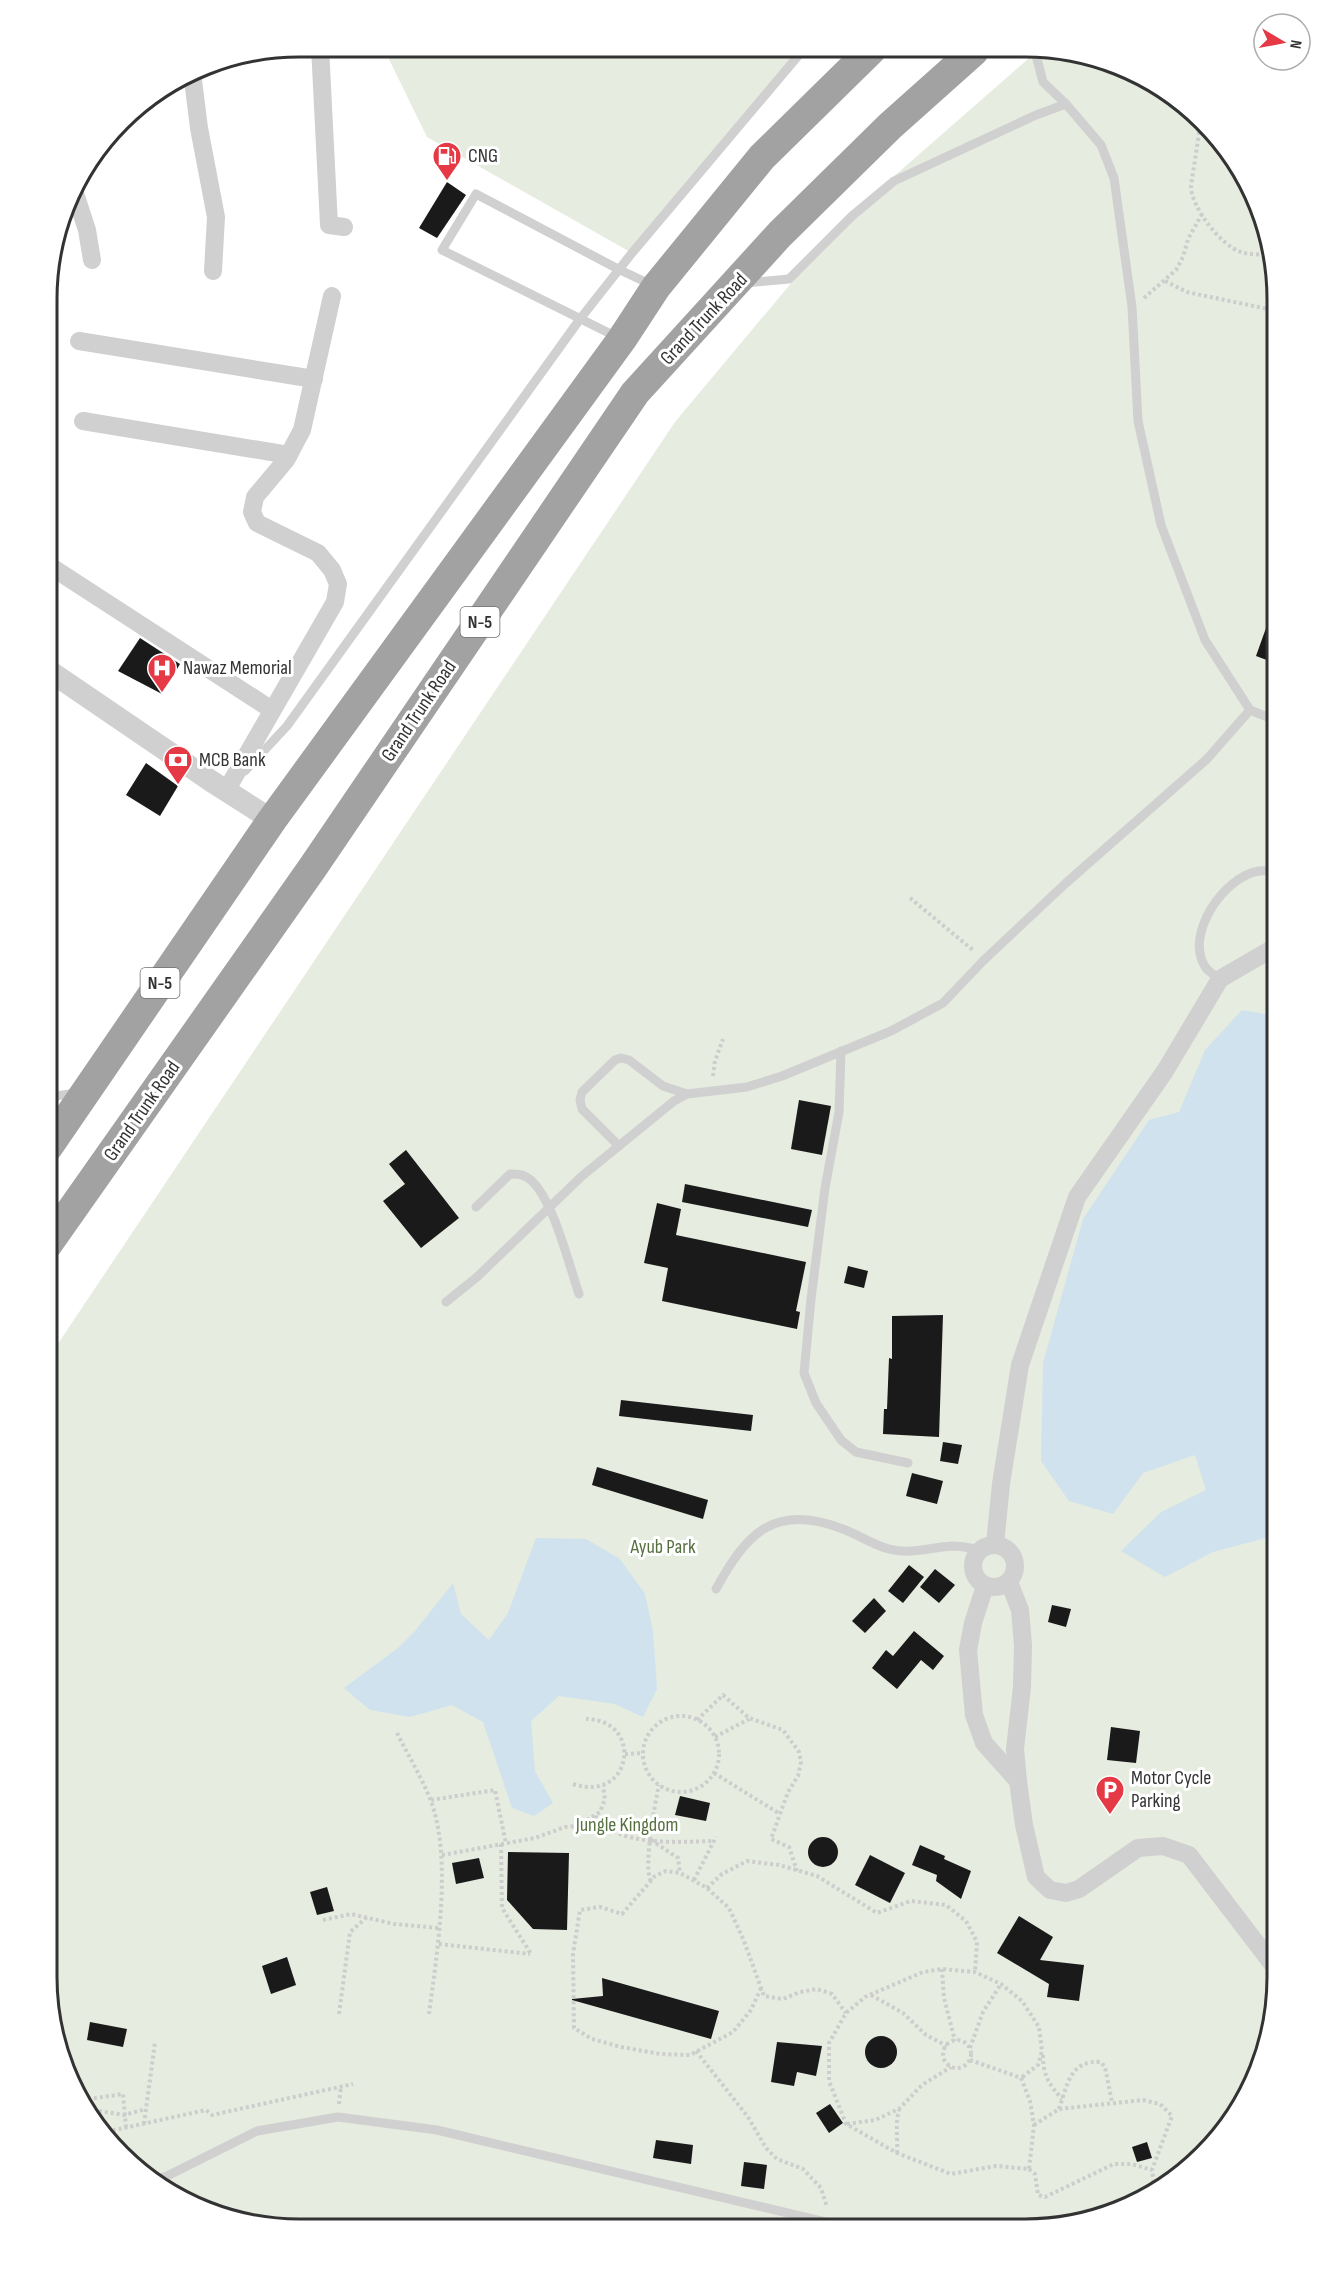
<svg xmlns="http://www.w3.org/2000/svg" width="1324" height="2276" font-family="'Sofia Sans Condensed',sans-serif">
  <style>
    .green { fill: #e6ecdf }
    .water { fill: #cfe2ee }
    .building { fill: #1a1a1a }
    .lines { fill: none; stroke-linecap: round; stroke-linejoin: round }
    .path { stroke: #cdcdcd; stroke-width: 4; stroke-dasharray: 3 3; stroke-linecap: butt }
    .service { stroke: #d0d0d0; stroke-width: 9 }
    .minor { stroke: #d0d0d0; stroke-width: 18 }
    .tertiary { stroke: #d0d0d0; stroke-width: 22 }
    .trunk { stroke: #a2a2a2; stroke-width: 30 }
    .labels { text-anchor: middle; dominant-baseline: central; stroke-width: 6; stroke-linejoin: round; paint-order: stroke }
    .shield { fill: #fff; stroke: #707070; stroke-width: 1.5 }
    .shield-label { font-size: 18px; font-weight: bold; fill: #333 }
    .poi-label { font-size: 20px; fill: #333; stroke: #fff; text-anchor: start }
    .street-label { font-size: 20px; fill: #333; stroke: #fff }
    .park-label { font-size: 20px; fill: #56703f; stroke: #fff }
    .rim { fill: none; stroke: #333; stroke-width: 3 }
  </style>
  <rect width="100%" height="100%" fill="#fff"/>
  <g class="green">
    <polygon points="383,47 801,50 632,253 427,137"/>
    <polygon points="1037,51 1074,51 1136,72 1191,109 1235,158 1264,218 1277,299 1277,1994 1258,2073 1225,2131 1166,2187 1106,2216 1025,2229 266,2227 202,2210 145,2177 98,2130 60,2058 47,1977 47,1360 675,422 844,220"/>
  </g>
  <g class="water">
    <polygon points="1242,1010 1277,1016 1277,1535 1213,1552 1165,1577 1121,1551 1161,1512 1206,1490 1195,1455 1143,1473 1113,1514 1069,1501 1041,1461 1043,1363 1083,1219 1149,1120 1179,1112 1205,1050"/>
    <polygon points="536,1538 586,1539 620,1559 645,1594 653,1631 657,1689 643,1717 615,1704 559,1696 531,1721 535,1771 553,1803 534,1816 512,1808 483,1722 452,1705 410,1717 370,1710 344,1688 398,1648 415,1631 453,1583 461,1614 489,1640 508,1613"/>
  </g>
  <g class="building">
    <polygon points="447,182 466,195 437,238 419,228"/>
    <polygon points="1275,603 1277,603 1277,664 1256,656"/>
    <polygon points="140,638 180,664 162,694 118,671"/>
    <polygon points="146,763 178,786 160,816 126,795"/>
    <polygon points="799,1100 831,1106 822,1155 791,1149"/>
    <polygon points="406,1150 459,1218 421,1248 383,1201 405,1184 389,1164"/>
    <polygon points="685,1184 812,1210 808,1227 682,1202"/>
    <polygon points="657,1203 681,1209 676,1235 806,1262 796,1311 800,1312 797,1329 662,1301 668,1268 644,1263"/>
    <polygon points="848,1266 868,1271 864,1288 844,1283"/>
    <polygon points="943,1315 939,1437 883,1434 884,1409 887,1409 889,1358 892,1359 892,1316"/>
    <polygon points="621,1400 753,1415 751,1431 619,1416"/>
    <polygon points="943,1442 962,1445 958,1464 940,1461"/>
    <polygon points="597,1467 708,1500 703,1519 592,1485"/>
    <polygon points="912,1473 943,1481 937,1504 906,1496"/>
    <polygon points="909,1565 924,1577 903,1603 888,1591"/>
    <polygon points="935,1569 955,1585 939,1603 920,1587"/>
    <polygon points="874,1598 886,1611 865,1633 852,1621"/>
    <polygon points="1052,1605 1071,1609 1066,1627 1048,1622"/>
    <polygon points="914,1631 944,1656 933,1670 921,1660 897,1689 872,1668 886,1650 893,1656"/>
    <polygon points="1111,1727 1140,1731 1136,1763 1107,1760"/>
    <polygon points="680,1796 710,1803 706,1821 675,1815"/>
    <circle cx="823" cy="1852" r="15"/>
    <polygon points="920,1845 945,1856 944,1859 971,1871 961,1899 936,1881 937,1875 912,1865"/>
    <polygon points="508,1852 569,1853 567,1930 533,1929 507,1900"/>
    <polygon points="870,1855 905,1873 890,1903 855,1885"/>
    <polygon points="479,1858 484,1878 456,1884 452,1863"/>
    <polygon points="327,1887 334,1911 317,1915 310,1892"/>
    <polygon points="1019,1916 1053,1937 1040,1960 1084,1965 1079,2001 1047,1997 1049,1984 997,1953"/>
    <polygon points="287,1957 296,1985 271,1994 262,1966"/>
    <polygon points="602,1978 719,2011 711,2039 572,2000 572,1999 603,1996"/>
    <polygon points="90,2022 127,2029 123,2047 87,2040"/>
    <circle cx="881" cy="2052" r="16"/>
    <polygon points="777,2042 822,2046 816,2076 797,2072 794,2086 771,2082"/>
    <polygon points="830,2104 843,2123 829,2133 816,2113"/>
    <polygon points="656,2140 693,2145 691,2164 653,2158"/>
    <polygon points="1147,2142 1152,2158 1137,2162 1132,2147"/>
    <polygon points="744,2162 767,2165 764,2189 741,2186"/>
  </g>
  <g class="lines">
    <g class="path">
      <path d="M1201,120L1191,186C1191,207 1221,246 1241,252C1250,255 1261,254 1270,255"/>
      <polyline points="1165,281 1187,292 1277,311"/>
      <polyline points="1144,298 1176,270 1183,257 1188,239 1202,214"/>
      <polyline points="910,898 974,951"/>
      <polyline points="713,1076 715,1061 723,1039"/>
      <circle cx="681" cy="1754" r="38"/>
      <polyline points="697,1720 723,1695 749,1718 783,1730 799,1752 801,1762 798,1776 788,1792 771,1839 789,1847 797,1871"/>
      <path d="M397,1733C408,1755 421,1776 430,1799C453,1856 437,1953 429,2014"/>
      <polyline points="715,1737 749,1719"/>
      <polyline points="625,1754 643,1753"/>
      <polyline points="714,1773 780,1814"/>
      <path d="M573,1784C632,1804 645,1720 586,1719"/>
      <polyline points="431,1800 495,1790 506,1844"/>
      <path d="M595,1816C617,1847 678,1842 713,1841"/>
      <polyline points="651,1840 678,1858 680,1873"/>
      <polyline points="501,1844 502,1908 531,1954"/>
      <polyline points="442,1855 535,1838 565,1827 577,1826 600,1812 605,1799 603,1786"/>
      <polyline points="694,1880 716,1837"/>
      <path d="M651,1881C643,1868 655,1803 659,1785"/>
      <polyline points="707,1888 722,1874 747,1861 779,1865 817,1876 877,1913 911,1901 946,1905 966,1921 977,1942 975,1972"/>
      <polyline points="323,1920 351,1914 394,1924 439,1928"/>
      <polyline points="439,1944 530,1954"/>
      <polyline points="942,1969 944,1998 955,2041"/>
      <polyline points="761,1988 751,2010 733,2032 690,2055 660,2054 621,2047 592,2039 574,2028 573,1954 580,1910 600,1907 622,1914 655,1876 666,1871 680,1873 707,1888 729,1908 744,1941 764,1996 783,1999 800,1992 817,1989 832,1994 846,2013"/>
      <polyline points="871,1995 903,2013 926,2035 947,2046"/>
      <polyline points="339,2014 350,1932 367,1917"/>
      <circle cx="957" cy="2054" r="14"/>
      <polyline points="970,2048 983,2012 1001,1984"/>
      <polyline points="696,2051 748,2117 766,2148 777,2159 803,2169 821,2188 827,2207"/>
      <path d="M1043,2055C1043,2076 1049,2084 1062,2099"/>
      <polyline points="970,2060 1021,2078 1030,2101 1034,2125 1029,2169 996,2166 951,2174 897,2153 846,2124 829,2081 829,2043 846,2013 865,1997 923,1972 942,1969 975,1972 1001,1984 1022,2001 1039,2027 1042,2051 1038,2065 1021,2078"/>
      <polyline points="82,2100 123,2094 126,2128"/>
      <polyline points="339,2104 341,2086"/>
      <polyline points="87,2109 124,2115 146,2109"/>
      <path d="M1059,2109C1067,2086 1070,2059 1101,2062L1105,2067L1112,2102"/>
      <polyline points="144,2124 155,2042"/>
      <polyline points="847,2124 875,2120 899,2109 922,2085 951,2067"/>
      <polyline points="1034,2125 1059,2109 1143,2100 1160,2104 1172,2116 1152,2170 1155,2192"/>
      <polyline points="101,2133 206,2110 212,2115 353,2084"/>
      <path d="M897,2153C898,2138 895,2124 899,2110"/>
      <polyline points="1029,2169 1035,2174 1038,2195 1045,2197 1114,2164 1132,2164 1152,2170"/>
    </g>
    <g class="service">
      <polyline points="1041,51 1036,55 1043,82 1066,104 1101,145 1114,178 1132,307 1138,421 1161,525 1205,640 1250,710 1277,721"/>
      <polyline points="745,283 789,279 852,216 894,181 1036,115 1066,104"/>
      <polyline points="617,337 442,250 476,194 620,270 652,285"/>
      <polyline points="245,771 287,726 580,319 632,253 803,50"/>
      <path d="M1220,979C1216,976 1209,972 1206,968C1183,936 1224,876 1259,871C1265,870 1271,871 1277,872"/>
      <polyline points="841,1051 839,1112 825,1188 811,1299 804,1373 816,1403 841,1440 856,1452 908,1463"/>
      <polyline points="48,1097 77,1093"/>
      <polyline points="619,1146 582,1109 580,1100 582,1092 615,1060 621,1058 629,1060 663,1086 687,1094"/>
      <path d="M476,1207L510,1174C517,1174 522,1174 528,1178C552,1194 569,1265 579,1294"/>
      <polyline points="446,1302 477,1277 582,1176 674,1101 687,1094 747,1087 782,1076 891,1031 943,1003 984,960 1066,883 1207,759 1250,710"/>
      <path d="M716,1589C747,1532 775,1503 843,1529C859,1535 873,1545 889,1549C910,1555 932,1547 953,1546C962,1546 971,1548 980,1550"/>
      <polyline points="152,2181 167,2176 257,2131 338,2117 437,2130 855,2229"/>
    </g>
    <g class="minor">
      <polyline points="320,47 329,225 344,227"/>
      <polyline points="192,72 199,128 216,217 213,271"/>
      <polyline points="73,187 87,230 92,260"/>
      <polyline points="79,341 314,379"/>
      <polyline points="83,421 289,455"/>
      <polyline points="50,566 272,710"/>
      <polyline points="226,791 335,602 338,584 332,570 318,553 257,523 252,512 255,497 286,460 302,430 332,296"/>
      <polyline points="995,1544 1001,1484 1020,1365 1077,1197 1165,1071 1220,979 1277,946"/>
      <circle cx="994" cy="1566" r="21"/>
      <polyline points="1009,1582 1020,1610 1023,1645 1022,1687 1015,1749 1018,1781 1024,1825 1036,1877 1050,1890 1066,1893 1079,1889 1138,1848 1163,1846 1189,1855 1277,1970"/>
      <polyline points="985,1586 973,1623 968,1650 974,1715 984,1743 1018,1781"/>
    </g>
    <polyline class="tertiary" points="48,670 211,781 272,820"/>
    <g class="trunk">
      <polyline points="48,1147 272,820 622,339 656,287 762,157 871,50"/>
      <polyline points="47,1245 313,867 635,393 780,234 890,126 974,51"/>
    </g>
  </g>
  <defs>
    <g id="fuel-pin" transform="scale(1.5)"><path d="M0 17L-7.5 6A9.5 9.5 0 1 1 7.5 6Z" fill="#e63946" stroke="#fff"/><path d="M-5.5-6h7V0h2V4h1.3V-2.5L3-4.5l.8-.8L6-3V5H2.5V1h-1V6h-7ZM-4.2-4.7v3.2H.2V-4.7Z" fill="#fff"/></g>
    <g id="hospital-pin" transform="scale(1.5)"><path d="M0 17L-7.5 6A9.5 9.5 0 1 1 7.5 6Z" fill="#e63946" stroke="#fff"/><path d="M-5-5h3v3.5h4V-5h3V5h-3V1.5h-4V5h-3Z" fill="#fff"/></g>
    <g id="bank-pin" transform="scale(1.5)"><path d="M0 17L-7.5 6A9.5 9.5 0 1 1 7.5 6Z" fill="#e63946" stroke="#fff"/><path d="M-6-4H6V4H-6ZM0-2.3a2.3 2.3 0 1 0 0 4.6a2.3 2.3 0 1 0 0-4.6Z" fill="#fff"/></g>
    <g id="parking-pin" transform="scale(1.5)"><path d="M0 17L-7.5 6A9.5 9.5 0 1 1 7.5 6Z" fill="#e63946" stroke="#fff"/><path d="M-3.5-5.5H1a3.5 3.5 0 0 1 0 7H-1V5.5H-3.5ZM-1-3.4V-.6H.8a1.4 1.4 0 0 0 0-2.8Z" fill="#fff"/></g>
  </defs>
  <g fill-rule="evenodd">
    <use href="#fuel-pin" x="447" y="156"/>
    <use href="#hospital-pin" x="162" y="668"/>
    <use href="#bank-pin" x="178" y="760"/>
    <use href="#parking-pin" x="1110" y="1790"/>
  </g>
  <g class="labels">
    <g class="shield">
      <rect x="460.5" y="607" width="39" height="30" rx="4.5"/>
      <rect x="140.5" y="968" width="39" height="30" rx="4.5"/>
    </g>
    <g class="shield-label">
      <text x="480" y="622">N-5</text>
      <text x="160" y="983">N-5</text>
    </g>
    <g class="poi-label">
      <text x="468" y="156">CNG</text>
      <text x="183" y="668">Nawaz Memorial</text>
      <text x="199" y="760">MCB Bank</text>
      <text x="1131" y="1778">Motor Cycle<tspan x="1131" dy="23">Parking</tspan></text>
    </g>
    <g class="street-label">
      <text transform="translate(704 319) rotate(-47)">Grand Trunk Road</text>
      <text transform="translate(419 711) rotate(-56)">Grand Trunk Road</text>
      <text transform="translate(142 1111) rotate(-55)">Grand Trunk Road</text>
    </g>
    <g class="park-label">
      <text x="663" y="1547">Ayub Park</text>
      <text x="627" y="1825">Jungle Kingdom</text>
    </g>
  </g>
  <path d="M0 0H1324V2276H0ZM299 57H1025A242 242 0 0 1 1267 299V1977A242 242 0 0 1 1025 2219H299A242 242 0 0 1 57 1977V299A242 242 0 0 1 299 57Z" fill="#fff" fill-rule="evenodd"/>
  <path class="rim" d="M299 57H1025A242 242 0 0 1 1267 299V1977A242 242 0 0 1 1025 2219H299A242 242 0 0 1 57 1977V299A242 242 0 0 1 299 57Z"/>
  <g transform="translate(1282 42) rotate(100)"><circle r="28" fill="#ffffff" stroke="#adadad" stroke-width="1.5"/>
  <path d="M0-4.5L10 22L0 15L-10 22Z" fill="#e63946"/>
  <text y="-9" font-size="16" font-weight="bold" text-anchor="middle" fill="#333333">N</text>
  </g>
</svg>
